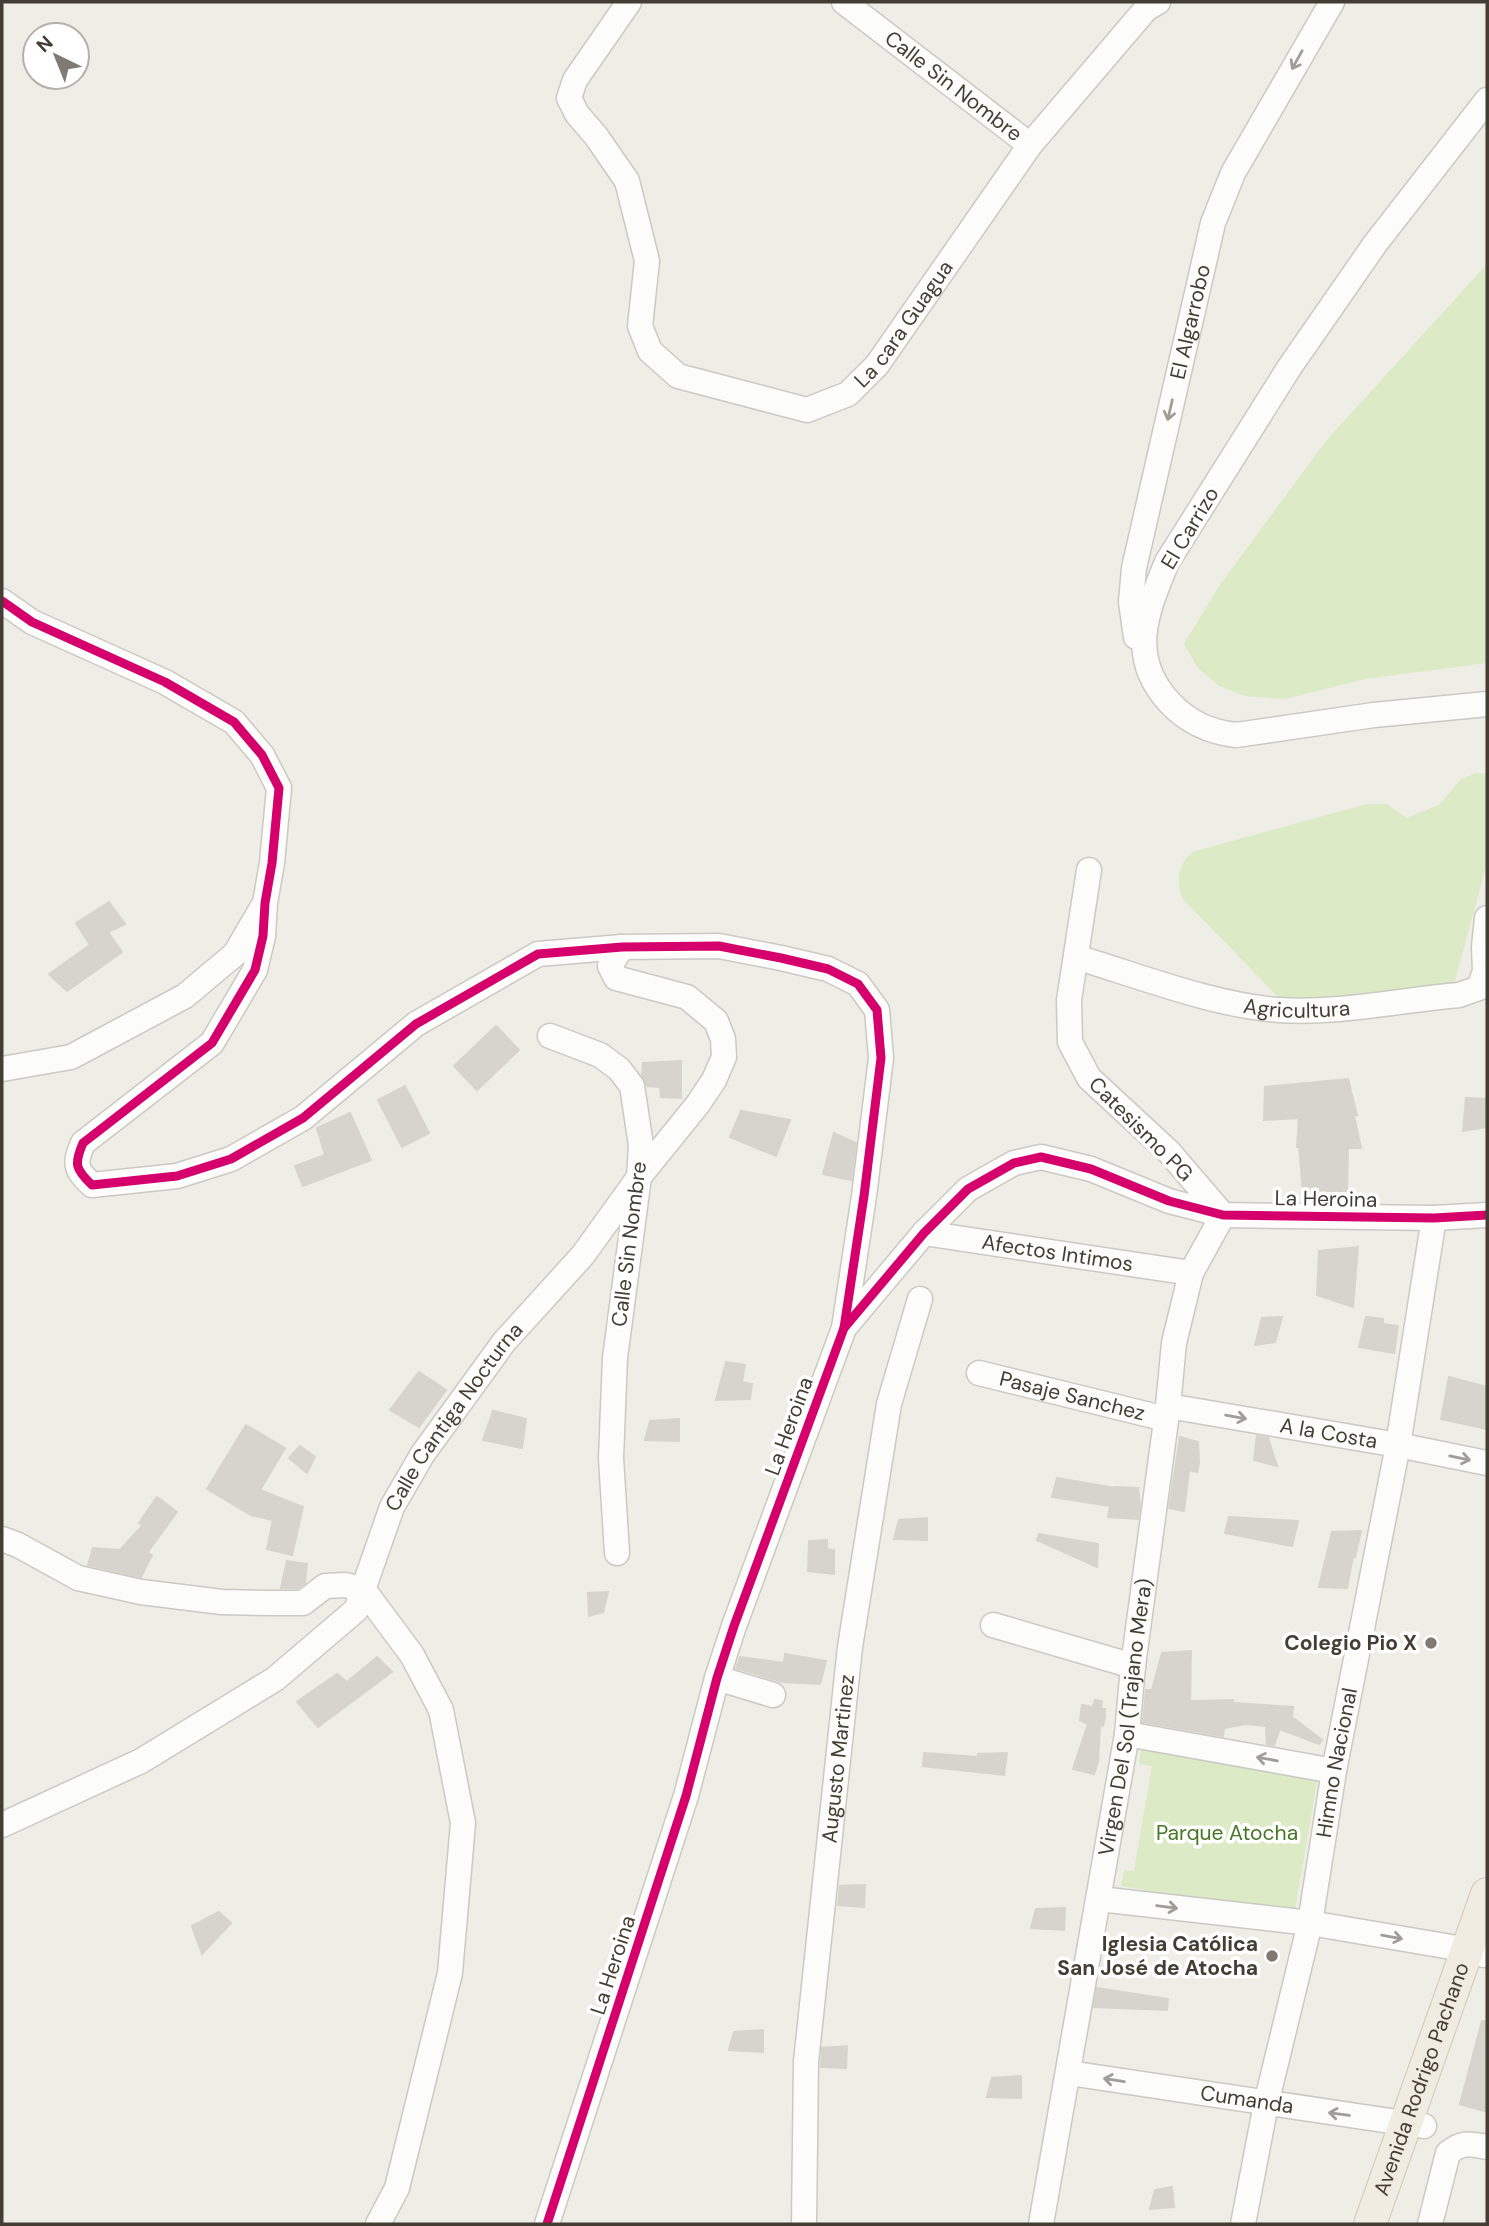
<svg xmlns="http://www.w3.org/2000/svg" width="1489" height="2226" font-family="'DM Sans',sans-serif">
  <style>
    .green { fill: #dceac5 }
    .building { fill: #d6d4cd; stroke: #d7d4cc; stroke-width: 2 }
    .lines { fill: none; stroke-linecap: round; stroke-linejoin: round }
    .minor-casing { stroke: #cbc9c3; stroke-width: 27 }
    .major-casing { stroke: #d1c9b3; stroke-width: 34 }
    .minor { stroke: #fcfcfb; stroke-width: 24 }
    .major { stroke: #f1ece2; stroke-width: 32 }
    .cycleway-casing { stroke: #fff; stroke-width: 13 }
    .cycleway { stroke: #d6006c; stroke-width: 9 }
    .oneway { stroke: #a09c97 }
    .poi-dot { fill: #807b72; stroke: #fff; stroke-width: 2.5 }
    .labels { text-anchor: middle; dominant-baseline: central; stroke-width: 7; stroke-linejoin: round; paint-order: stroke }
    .street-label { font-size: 21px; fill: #443d33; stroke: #fff }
    .poi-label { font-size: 21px; font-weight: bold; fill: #443d33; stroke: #fff; text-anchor: end }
    .park-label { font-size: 21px; fill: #457725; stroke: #fff }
  </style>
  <rect width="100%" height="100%" fill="#eeede6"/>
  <g class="green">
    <polygon points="1487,264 1487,663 1365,679 1285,699 1245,696 1219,686 1198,668 1184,644 1219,586 1326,441"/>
    <path d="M1476,773L1487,774V863L1454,984L1284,1003L1182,898C1176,881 1178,865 1192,852L1367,804H1387L1407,818L1439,805L1461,779Z"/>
    <polygon points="1141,1749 1318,1778 1294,1915 1121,1886 1124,1870 1134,1871 1152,1766 1139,1764"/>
  </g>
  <g class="building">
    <polygon points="109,902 125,924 108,932 122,952 67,991 49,974 90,945 76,923"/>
    <polygon points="496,1026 519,1050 477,1090 454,1066"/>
    <polygon points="681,1061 681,1098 661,1097 660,1087 647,1086 642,1074 643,1063"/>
    <polygon points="1348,1079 1357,1115 1354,1116 1361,1148 1348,1148 1347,1191 1303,1192 1299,1147 1297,1147 1299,1118 1264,1120 1265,1087"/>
    <polygon points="405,1086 429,1133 402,1147 378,1100"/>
    <polygon points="1466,1098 1487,1099 1487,1127 1463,1131"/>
    <polygon points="741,1111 790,1120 776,1156 730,1137"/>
    <polygon points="350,1113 371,1160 303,1186 295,1166 325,1155 317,1128"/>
    <polygon points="834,1133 856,1143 851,1180 823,1174"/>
    <polygon points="1358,1247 1353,1307 1317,1295 1319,1251"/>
    <polygon points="1282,1317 1275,1342 1255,1345 1262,1318"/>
    <polygon points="1366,1317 1383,1319 1383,1324 1398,1326 1394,1353 1359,1347"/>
    <polygon points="726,1362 745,1365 742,1382 752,1384 750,1399 716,1400"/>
    <polygon points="419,1372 446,1390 419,1427 390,1410"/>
    <polygon points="1449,1377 1487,1387 1487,1429 1441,1419"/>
    <polygon points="493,1411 526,1419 522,1448 483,1440"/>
    <polygon points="679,1419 679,1441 645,1440 650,1421"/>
    <polygon points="246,1425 285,1448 260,1490 303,1507 292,1555 267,1549 273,1520 251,1515 207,1489"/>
    <polygon points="1257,1436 1268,1438 1277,1466 1254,1460"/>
    <polygon points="1180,1437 1198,1442 1199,1463 1197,1472 1189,1470 1184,1511 1169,1508"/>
    <polygon points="300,1446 315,1457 307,1473 289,1458"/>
    <polygon points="1057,1478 1115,1488 1115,1487 1138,1488 1140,1505 1138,1519 1108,1517 1110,1506 1052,1497"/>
    <polygon points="157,1497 177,1512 147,1553 152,1555 141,1577 88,1565 93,1548 120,1550 143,1525 139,1523"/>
    <polygon points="1229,1517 1298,1521 1292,1546 1225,1533"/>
    <polygon points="927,1518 927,1540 894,1539 899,1520"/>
    <polygon points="1361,1531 1355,1557 1353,1556 1347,1588 1319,1587 1332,1532"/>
    <polygon points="1039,1534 1098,1544 1097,1567 1037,1540"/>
    <polygon points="827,1540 827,1549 834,1550 834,1574 808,1571 809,1541"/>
    <polygon points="287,1561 307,1564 305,1583 298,1588 281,1588"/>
    <polygon points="608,1592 603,1612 589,1616 588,1593"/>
    <polygon points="1191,1651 1190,1701 1233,1700 1233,1703 1293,1707 1292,1717 1322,1740 1319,1744 1280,1729 1274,1745 1267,1744 1266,1726 1246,1724 1224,1728 1223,1736 1143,1722 1146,1690 1152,1690 1162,1653"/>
    <polygon points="785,1654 826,1661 820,1684 782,1682 736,1668 740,1657 784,1663"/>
    <polygon points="377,1657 392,1672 318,1727 297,1702 337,1674 347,1682"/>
    <polygon points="1095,1700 1102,1701 1101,1709 1105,1709 1105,1717 1103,1726 1100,1725 1098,1762 1094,1774 1073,1769 1088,1724 1080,1720 1082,1705 1093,1707"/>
    <polygon points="924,1753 978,1757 978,1754 1007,1753 1004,1775 923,1766"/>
    <polygon points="865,1885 864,1907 838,1905 840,1886"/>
    <polygon points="1065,1908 1064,1930 1031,1928 1036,1909"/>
    <polygon points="219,1912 231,1923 202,1954 192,1926"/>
    <polygon points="1097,1988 1168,1999 1167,2010 1094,2007"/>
    <polygon points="1482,2021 1487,2022 1487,2112 1460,2104"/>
    <polygon points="763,2030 763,2052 729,2050 734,2032"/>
    <polygon points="847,2046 846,2068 821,2067 822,2048"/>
    <polygon points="1021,2076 1021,2098 987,2097 992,2078"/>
    <polygon points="1172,2187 1174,2207 1150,2209 1155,2190"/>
  </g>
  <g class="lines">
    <g class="minor-casing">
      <g id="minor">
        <path id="s1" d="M629,2L575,80L569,98L577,114L596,136L627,181L647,261L640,326L650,351L678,376L807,410L848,394L877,365L1030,145L1146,9L1158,2"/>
        <path id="s2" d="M844,2L1030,145"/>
        <path d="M1487,100L1375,244L1289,368L1167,562C1146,613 1127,657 1170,703C1189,723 1210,732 1236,735L1374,715L1487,704"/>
        <path d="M2,601L32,622L165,682L234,722L262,755L279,788L272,863L265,903L263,936L255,970L212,1043L83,1143C74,1164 75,1169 92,1185L177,1176L231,1159L303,1118L416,1024L538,954L622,947L719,946L781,958L828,969L858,984L877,1010L881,1058L864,1196L844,1328"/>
        <path id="s3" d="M1136,637L1131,602L1134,568L1213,223L1233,173L1332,2"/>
        <path id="s4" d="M1076,957C1139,976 1213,1005 1278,1010C1338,1014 1400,1000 1459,995L1479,988L1485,971L1484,947L1487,918"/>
        <polyline points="550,1036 600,1055 619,1069 632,1086 641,1145 639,1177 615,1358 611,1458 617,1553"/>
        <polyline points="2,1069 71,1057 185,996 235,954 263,906"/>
        <path id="s5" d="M924,1233L1191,1273"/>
        <path id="s6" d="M979,1373L1166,1419"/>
        <path id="s7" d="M1168,1406L1398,1445L1487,1463"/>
        <polyline points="2,1539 18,1545 78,1578 141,1592 222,1602 271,1603 303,1603 325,1586 345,1585 363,1589 412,1655 441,1710 463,1823 450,1973 397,2188 378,2224"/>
        <polyline points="993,1625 1133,1666"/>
        <polyline points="717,1678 773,1695"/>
        <polyline points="1127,1734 1334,1771"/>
        <path id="s8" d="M2,1825L141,1761L275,1679L356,1610L392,1507L422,1455L504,1342L583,1255L639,1177L698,1104L714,1080L724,1057L723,1039L716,1021L687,997L616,978L610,966L622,947"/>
        <polyline points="1099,1899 1310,1923 1469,1950 1484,1955"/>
        <path id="s9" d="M1069,2073L1424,2126"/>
        <polyline points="547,2224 686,1796 717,1678 734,1626 844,1328 924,1233 968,1189 1014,1163 1041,1157 1091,1169 1169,1201 1223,1215 1434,1218 1487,1215"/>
        <path id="s10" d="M804,2224L806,2062L850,1647L889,1404L920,1299"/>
        <path id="s11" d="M1041,2224L1127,1734L1133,1666L1168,1406L1174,1343L1191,1273L1223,1215L1169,1152L1089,1078L1070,1042L1069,1000L1089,870"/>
        <path id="s12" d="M1243,2224L1266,2104L1310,1923L1334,1771L1398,1445L1434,1218"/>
        <path d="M1430,2224L1448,2153C1463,2141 1470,2144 1487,2147"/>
      </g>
    </g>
    <g class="major-casing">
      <g id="major">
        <path id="s13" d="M1370,2224L1487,1894"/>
      </g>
    </g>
    <use href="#minor" class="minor"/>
    <use href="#major" class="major"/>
    <g class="cycleway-casing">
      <g id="cycleway">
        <path d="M2,601L32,622L165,682L234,722L262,755L279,788L272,863L265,903L263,936L255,970L212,1043L83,1143C74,1164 75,1169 92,1185L177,1176L231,1159L303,1118L416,1024L538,954L622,947L719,946L781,958L828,969L858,984L877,1010L881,1058L864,1196L844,1328"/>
        <polyline points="547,2224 686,1796 717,1678 734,1626 844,1328 924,1233 968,1189 1014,1163 1041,1157 1091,1169 1169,1201 1223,1215 1434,1218 1487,1215"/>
      </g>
    </g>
    <use href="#cycleway" class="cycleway"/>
  </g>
  <defs><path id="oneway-shaft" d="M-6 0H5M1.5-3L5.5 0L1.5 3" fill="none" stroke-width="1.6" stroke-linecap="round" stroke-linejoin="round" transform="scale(1.75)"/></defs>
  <g class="oneway">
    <use href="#oneway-shaft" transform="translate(1297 60) rotate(119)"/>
    <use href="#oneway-shaft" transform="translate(1170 410) rotate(103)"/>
    <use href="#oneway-shaft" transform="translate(1236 1417) rotate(10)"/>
    <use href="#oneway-shaft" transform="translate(1460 1458) rotate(12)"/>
    <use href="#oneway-shaft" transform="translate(1267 1759) rotate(-170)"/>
    <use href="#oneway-shaft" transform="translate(1167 1907) rotate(7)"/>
    <use href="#oneway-shaft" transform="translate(1392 1937) rotate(10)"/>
    <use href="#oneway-shaft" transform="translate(1114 2080) rotate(-171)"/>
    <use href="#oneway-shaft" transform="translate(1339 2114) rotate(-172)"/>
  </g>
  <g class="poi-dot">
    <circle cx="1431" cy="1643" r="7"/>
    <circle cx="1272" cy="1956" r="7"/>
  </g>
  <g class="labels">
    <g class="street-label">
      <text stroke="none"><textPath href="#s2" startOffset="138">Calle Sin Nombre</textPath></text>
      <text stroke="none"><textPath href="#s3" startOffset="322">El Algarrobo</textPath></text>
      <text stroke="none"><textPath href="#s1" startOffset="695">La cara Guagua</textPath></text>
      <text transform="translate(1190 528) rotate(-59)">El Carrizo</text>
      <text stroke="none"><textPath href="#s4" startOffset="228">Agricultura</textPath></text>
      <text transform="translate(1141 1129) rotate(45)">Catesismo PG</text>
      <text transform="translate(1326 1199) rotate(1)">La Heroina</text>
      <text transform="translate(629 1244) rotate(-83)">Calle Sin Nombre</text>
      <text stroke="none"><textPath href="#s5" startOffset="135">Afectos Intimos</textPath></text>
      <text stroke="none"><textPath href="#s6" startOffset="96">Pasaje Sanchez</textPath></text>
      <text stroke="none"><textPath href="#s8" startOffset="635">Calle Cantiga Nocturna</textPath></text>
      <text transform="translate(789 1426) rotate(-70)">La Heroina</text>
      <text stroke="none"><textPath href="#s7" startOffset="163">A la Costa</textPath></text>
      <text stroke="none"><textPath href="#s11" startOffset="514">Virgen Del Sol (Trajano Mera)</textPath></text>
      <text stroke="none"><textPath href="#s10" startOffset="467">Augusto Martinez</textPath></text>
      <text stroke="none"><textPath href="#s12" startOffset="471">Himno Nacional</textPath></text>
      <text transform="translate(613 1965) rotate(-72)">La Heroina</text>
      <text stroke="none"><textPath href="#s13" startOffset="154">Avenida Rodrigo Pachano</textPath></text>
      <text stroke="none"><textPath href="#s9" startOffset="180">Cumanda</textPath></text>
    </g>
    <g class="poi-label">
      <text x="1417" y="1643">Colegio Pio X</text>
      <text x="1258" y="1944">Iglesia Católica<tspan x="1258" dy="24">San José de Atocha</tspan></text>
    </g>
    <g class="park-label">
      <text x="1227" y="1833">Parque Atocha</text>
    </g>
  </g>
  <rect width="1489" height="2226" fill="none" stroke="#443d33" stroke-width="7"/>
  <g transform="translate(56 56) rotate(317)"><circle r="33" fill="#ffffff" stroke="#b4b1ad" stroke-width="2"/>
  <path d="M0-5L12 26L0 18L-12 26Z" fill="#807b72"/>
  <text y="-10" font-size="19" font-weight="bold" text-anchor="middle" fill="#443d33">N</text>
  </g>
</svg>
